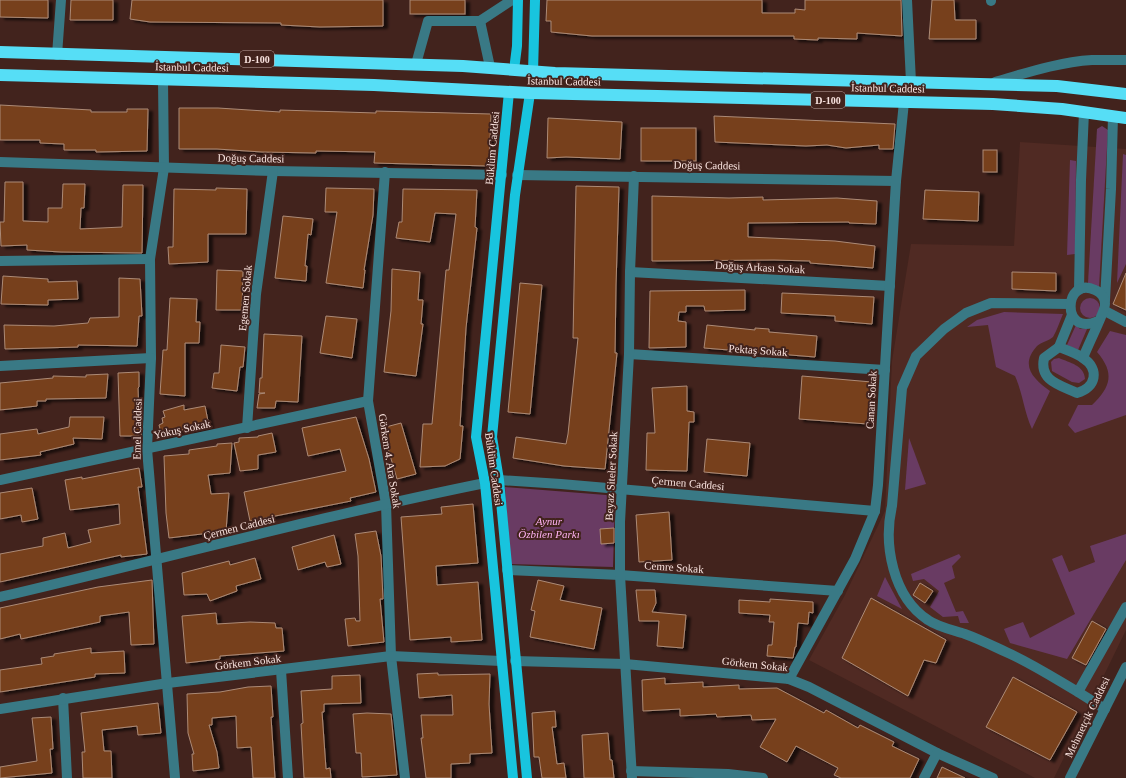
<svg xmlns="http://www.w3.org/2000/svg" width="1126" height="778" font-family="Georgia,serif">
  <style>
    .built { fill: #502a23 }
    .green { fill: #693b63 }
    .building { fill: #77401b; stroke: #ac8a76; filter: url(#shadow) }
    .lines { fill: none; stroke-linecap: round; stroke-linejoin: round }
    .minor { stroke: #397985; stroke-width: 10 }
    .major { stroke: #18c4de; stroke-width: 10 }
    .highway { stroke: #56def6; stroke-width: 12 }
    .labels { text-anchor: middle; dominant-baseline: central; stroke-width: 4; stroke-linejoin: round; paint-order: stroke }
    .shield { fill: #42231d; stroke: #c2a9a5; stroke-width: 1 }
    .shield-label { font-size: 10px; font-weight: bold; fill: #f9e3df }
    .street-label { font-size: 11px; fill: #f9e3df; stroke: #42231d }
    .park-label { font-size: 11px; font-style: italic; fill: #feb2f3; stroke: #42231d }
  </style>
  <defs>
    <filter id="shadow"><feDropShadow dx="4.5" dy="2.5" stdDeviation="1" flood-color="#0009"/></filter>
  </defs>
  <rect width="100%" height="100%" fill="#42231d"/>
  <polygon class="built" points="1020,142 1126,149 1126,630 1054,778 1035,778 809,660 845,595 885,511 892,361 911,244 1014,246"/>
  <g class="green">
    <polygon points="1102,126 1108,130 1099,287 1088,283 1097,129"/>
    <polygon points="1123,154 1126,155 1126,264 1117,283"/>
    <polygon points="1070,160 1076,161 1075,254 1067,255"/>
    <circle cx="1090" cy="308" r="10"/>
    <path d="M1004,312L1063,314C1060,321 1057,330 1053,337C1049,341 1041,342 1037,346C1019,366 1034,379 1050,391L1032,429C1024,412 1023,394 1015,376L996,367L988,325L967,327L977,320Z"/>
    <polygon points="1076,325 1080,329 1087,329 1078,350 1067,345"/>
    <path d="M1110,331L1126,335V415L1075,433L1068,425L1078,405H1092C1111,387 1115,373 1097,352Z"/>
    <path d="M1059,358C1070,363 1084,365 1085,379L1079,383L1072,382L1052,371L1051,362L1054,359Z"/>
    <polygon points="909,438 926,484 905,490"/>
    <polygon points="505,487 606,495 615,499 613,567 510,564"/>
    <polygon points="1126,534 1126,560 1067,659 1010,643 1004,629 1023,622 1030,638 1075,614 1052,559 1062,555 1069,572 1095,562 1090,546"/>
    <polygon points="959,554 961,557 952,566 955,578 944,583 956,612 963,611 969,623 960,623 958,616 943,617 930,607 939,591 924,579 913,581 911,574"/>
    <polygon points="885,577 902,609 877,596"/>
  </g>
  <g class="building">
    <polygon points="0,0 48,0 48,18 0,17"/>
    <polygon points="71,0 113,0 113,20 70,20"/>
    <polygon points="132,0 383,0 383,26 320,27 281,25 281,23 150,22 130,19"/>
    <rect x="410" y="0" width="55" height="14"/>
    <polygon points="547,0 762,0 762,13 795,13 795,9 805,10 805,0 901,0 902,36 857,33 857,39 818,38 818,40 794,39 794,36 592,36 551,32 551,21 546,21"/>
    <polygon points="932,0 954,0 955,20 976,20 976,39 929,39"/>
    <polygon points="0,105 91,110 91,112 127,112 127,109 148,109 147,151 96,152 96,150 64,150 64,144 40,143 40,140 0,140"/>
    <polygon points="179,108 218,108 280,112 280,110 376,113 376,111 491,114 489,166 374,163 375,152 316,151 316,153 262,152 217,149 179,149"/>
    <polygon points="714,116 895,124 893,149 879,149 879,145 846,148 827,145 806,146 715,142"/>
    <polygon points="548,118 622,122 620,159 566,157 547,158"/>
    <rect x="641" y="128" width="55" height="33"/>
    <rect x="983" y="150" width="14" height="22"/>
    <polygon points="5,182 23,182 23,221 48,222 48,208 62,208 63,184 85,184 84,208 81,208 80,229 122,227 123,185 143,185 142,253 61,252 27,250 27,245 1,246 0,222 4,222"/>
    <polygon points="576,186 619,187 616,285 615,353 617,353 605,469 564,466 513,458 516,437 566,444 568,434 578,338 573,338"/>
    <polygon points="216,188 247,189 246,234 208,234 208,262 169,264 168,247 173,247 174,189 216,190"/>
    <polygon points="326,188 374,189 373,215 364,270 365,270 363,288 326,283 337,212 325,212"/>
    <polygon points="403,189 477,190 475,227 477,228 466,328 460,426 463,426 460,459 445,466 420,467 423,424 432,424 446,270 449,270 456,214 435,213 430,242 396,238 399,222 402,222"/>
    <polygon points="925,190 979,192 978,221 923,219"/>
    <polygon points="652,196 729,198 763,197 763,200 837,198 877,201 876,224 849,223 849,222 748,223 748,237 835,241 875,246 873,268 810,263 810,261 774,260 652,261"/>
    <polygon points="283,216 313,219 311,235 308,234 305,266 307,266 306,281 275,278"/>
    <polygon points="392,269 420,272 418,300 423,300 421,324 423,324 416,376 384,372 391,311"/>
    <polygon points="217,270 243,271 242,310 216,310"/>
    <polygon points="1012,272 1056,273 1056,291 1012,289"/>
    <polygon points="1126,273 1126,310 1113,304"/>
    <polygon points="3,276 48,279 48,282 77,281 78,299 48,300 48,305 1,304"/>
    <polygon points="119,278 140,279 142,316 139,316 137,346 78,345 78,347 5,349 4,325 54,326 88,323 90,318 119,317"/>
    <polygon points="520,283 542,285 530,414 508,412"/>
    <polygon points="745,290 745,310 705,311 704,306 686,306 686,312 679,312 678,321 686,322 686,347 649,348 650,291"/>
    <polygon points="782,293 874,297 872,324 835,321 835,316 781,313"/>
    <polygon points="170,298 197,299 196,322 200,322 199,343 185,343 185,396 160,394 163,350 167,350"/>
    <polygon points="326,316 357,319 352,358 320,353"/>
    <polygon points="707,325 755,330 755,328 769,329 769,332 817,336 815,357 704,348"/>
    <polygon points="264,334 302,336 298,402 276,401 275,408 257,408 259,394 265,393 259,393 260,378 262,378"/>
    <polygon points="221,345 245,347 243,367 240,367 237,391 212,388 214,373 219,373"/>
    <polygon points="139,372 139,387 138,388 139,418 142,418 141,436 120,436 118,373"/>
    <polygon points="108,374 106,398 46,399 46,401 37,401 37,406 0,410 0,383 53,378 53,376 86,377 86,375"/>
    <polygon points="802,376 872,382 868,424 799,419"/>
    <polygon points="687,386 687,411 694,412 694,422 689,422 687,471 646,470 647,433 655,433 652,388"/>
    <polygon points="184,405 184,410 205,406 209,426 190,430 189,428 162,436 159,425 163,423 162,418 165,417 163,411"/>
    <polygon points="70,417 104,417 102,439 73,438 74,444 40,452 41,455 0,460 0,434 37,429 38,434 69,427"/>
    <polygon points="356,417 369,459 376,492 350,498 351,501 250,521 244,492 346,471 340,449 308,456 302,428"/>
    <polygon points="401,423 416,474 397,479 382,428"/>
    <polygon points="272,433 276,452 258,455 258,469 240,471 234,443 239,442 239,438 258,437 258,436"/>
    <polygon points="707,439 750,443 747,476 704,472"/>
    <polygon points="232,443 230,473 208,475 211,494 229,493 226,531 169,538 166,513 164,456 189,454 189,450 217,446 217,444"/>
    <polygon points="139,468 142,487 138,487 147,554 121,557 121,555 0,582 0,554 43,546 43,538 65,533 68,548 91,542 88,530 120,524 119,504 70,510 65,480 82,477 82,479"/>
    <polygon points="32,488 38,519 22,522 21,515 0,519 0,493"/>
    <polygon points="473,504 478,563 436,566 437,585 478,582 482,640 451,642 451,637 410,640 401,517 442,514 441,507"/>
    <polygon points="669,512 672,560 639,562 636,515"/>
    <polygon points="614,528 614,543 601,544 600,529"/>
    <polygon points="376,531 381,556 383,599 380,599 384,642 348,646 345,619 355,618 356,621 360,621 358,556 355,534"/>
    <polygon points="334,535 341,564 327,567 325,562 298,570 292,547"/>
    <polygon points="255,558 261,579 236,586 237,591 210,601 207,594 184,595 182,573 229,561 230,565"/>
    <polygon points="152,580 154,644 131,645 129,612 100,616 100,622 21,639 20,634 0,639 0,608 98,587"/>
    <polygon points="538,580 564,586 560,600 602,608 594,649 530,637 535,611 531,610"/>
    <polygon points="920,583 933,591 925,603 913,595"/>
    <polygon points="636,590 655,590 656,603 652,612 686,615 683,648 657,646 659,621 639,621"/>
    <polygon points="871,598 946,640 936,663 924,660 908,696 842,658"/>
    <polygon points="770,599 813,602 813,613 809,612 808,624 798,623 796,647 795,647 793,658 767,656 768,645 772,645 774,622 769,622 770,615 739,613 739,600 770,602"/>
    <polygon points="216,613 217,624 250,622 275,623 276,628 282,628 284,651 220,656 220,659 186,663 182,616"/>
    <polygon points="1092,621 1106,629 1086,665 1072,658"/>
    <polygon points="91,648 91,653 124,651 125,673 95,674 95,677 0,692 0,670 42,664 41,658 54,656 54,654"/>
    <polygon points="438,673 438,675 490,674 489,704 492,753 470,754 470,763 451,764 451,778 426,778 421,738 423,738 421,715 453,715 452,695 419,698 417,674"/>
    <polygon points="360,675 361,703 324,704 324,712 322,712 326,769 330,768 331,778 304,778 301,724 303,723 301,691 332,689 332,676"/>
    <polygon points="1013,677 1077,712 1050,760 986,727"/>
    <polygon points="665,678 665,684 703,682 703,687 739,685 739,689 777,688 824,713 826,710 858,728 860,725 894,742 892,746 919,759 910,778 841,778 834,775 838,768 796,746 787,762 760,747 776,719 752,720 751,715 717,717 716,714 680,716 680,709 643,711 642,680"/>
    <polygon points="271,686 273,717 271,717 275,778 253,778 251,747 237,748 236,716 212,718 212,725 209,725 217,752 219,768 193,771 192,754 194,754 188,733 187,694 220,692 248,687"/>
    <polygon points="158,703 161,733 138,735 137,726 102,730 104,751 111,751 112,778 83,778 82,752 85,752 81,713"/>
    <polygon points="555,711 556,727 552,727 557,764 564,763 566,778 542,778 539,757 534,757 532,713"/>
    <polygon points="367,713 391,714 397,775 362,777 361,753 356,753 353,714"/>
    <polygon points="51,717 53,749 50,749 52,773 0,778 0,767 37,761 32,718"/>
    <polygon points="608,733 610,760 612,760 614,778 584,778 582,735"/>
    <polygon points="942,767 965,778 937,778"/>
  </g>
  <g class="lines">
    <g class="minor">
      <polyline points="907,0 911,82"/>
      <polyline points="991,0 991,1"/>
      <polyline points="480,21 490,67"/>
      <polyline points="57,55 61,0"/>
      <polyline points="416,64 428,21 480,21 512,0"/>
      <polyline points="163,80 164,168 150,259 151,358 147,449 175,778"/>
      <path d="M995,82C1026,73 1059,62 1092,60C1103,60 1115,60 1126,60"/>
      <polyline points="0,162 273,171 502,175"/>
      <polyline points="385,172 368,401 386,504 391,656 405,778"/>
      <polyline points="517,175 896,181"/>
      <polyline points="0,261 150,259"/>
      <polyline points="630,272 890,286"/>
      <polyline points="1079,290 1081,180 1084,112"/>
      <polyline points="1105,300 1111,189 1113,116"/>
      <path d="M1070,304L991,303L966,313L944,329L916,356L902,388L892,506C883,545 893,597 928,620C938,627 953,630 965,634C979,639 993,646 1006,652C1031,663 1054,678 1078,692L1126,607"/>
      <polyline points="1105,311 1126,322"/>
      <path d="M1059,347C1066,350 1076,353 1083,358C1100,369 1096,388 1077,393C1060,385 1039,381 1044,358Z"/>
      <polyline points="1059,347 1072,315"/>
      <polyline points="629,354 885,370"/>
      <path d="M1083,358C1086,349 1106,309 1105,304C1105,298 1101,292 1095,290C1064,275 1060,338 1098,321"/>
      <polyline points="0,366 151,358"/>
      <polyline points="247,428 256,294 273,171"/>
      <polyline points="0,480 368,401"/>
      <polyline points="499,480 561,484 875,511"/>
      <polyline points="507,570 620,575 838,591"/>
      <path d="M0,597C162,559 322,516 485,483"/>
      <polyline points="515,661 625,664 789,679 809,687 937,753 993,778"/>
      <polyline points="281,670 288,778"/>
      <polyline points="789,679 855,559 875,511 878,485 896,181 904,102"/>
      <polyline points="1078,692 1105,709"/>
      <polyline points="63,698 67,778"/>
      <polyline points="0,709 168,683 391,656 501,661"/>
      <polyline points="631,771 728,774 763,778"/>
      <polyline points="632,778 620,575 620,522 629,354 630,272 634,176"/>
      <polyline points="924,778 937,753"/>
      <polyline points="1070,778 1126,667"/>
    </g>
    <g class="major">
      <polyline points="514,70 517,46 518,0"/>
      <polyline points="533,72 535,0"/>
      <polyline points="509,92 476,437 485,483 513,778"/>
      <polyline points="527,778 499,480 492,437 515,195 530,93"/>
    </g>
    <g class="highway">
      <polyline points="0,52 463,66 555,73 1057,86 1126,94"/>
      <polyline points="0,75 374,85 530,93 993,104 1062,109 1126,118"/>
    </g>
  </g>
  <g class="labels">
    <g class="shield">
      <rect x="240" y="51" width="34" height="16" rx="3"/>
      <rect x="811" y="92" width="34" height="16" rx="3"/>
    </g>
    <g class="shield-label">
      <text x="257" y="59">D-100</text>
      <text x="828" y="100">D-100</text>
    </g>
    <g class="street-label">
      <text transform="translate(192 67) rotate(1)">İstanbul Caddesi</text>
      <text transform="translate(564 81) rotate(1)">İstanbul Caddesi</text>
      <text transform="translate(888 88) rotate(1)">İstanbul Caddesi</text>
      <text transform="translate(492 148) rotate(-85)">Büklüm Caddesi</text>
      <text transform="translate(251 158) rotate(1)">Doğuş Caddesi</text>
      <text transform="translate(707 165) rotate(1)">Doğuş Caddesi</text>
      <text transform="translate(760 267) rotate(3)">Doğuş Arkası Sokak</text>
      <text transform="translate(245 298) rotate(-85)">Egemen Sokak</text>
      <text transform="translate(758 350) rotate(4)">Pektaş Sokak</text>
      <text transform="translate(871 400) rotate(-87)">Canan Sokak</text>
      <text transform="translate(137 429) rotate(-89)">Emel Caddesi</text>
      <text transform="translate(182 429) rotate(-12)">Yokuş Sokak</text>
      <text transform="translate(390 461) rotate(81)">Görkem 4. Ara Sokak</text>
      <text transform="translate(494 469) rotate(82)">Büklüm Caddesi</text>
      <text transform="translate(611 476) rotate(-87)">Beyaz Siteler Sokak</text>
      <text transform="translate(688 483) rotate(5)">Çermen Caddesi</text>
      <text transform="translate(239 527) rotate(-14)">Çermen Caddesi</text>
      <text transform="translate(674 567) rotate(4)">Cemre Sokak</text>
      <text transform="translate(248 662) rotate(-7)">Görkem Sokak</text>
      <text transform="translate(755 664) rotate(6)">Görkem Sokak</text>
      <text transform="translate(1087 717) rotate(-64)">Mehmetçik Caddesi</text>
    </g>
    <g class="park-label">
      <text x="549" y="521">Aynur<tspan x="549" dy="13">Özbilen Parkı</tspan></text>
    </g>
  </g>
</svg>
